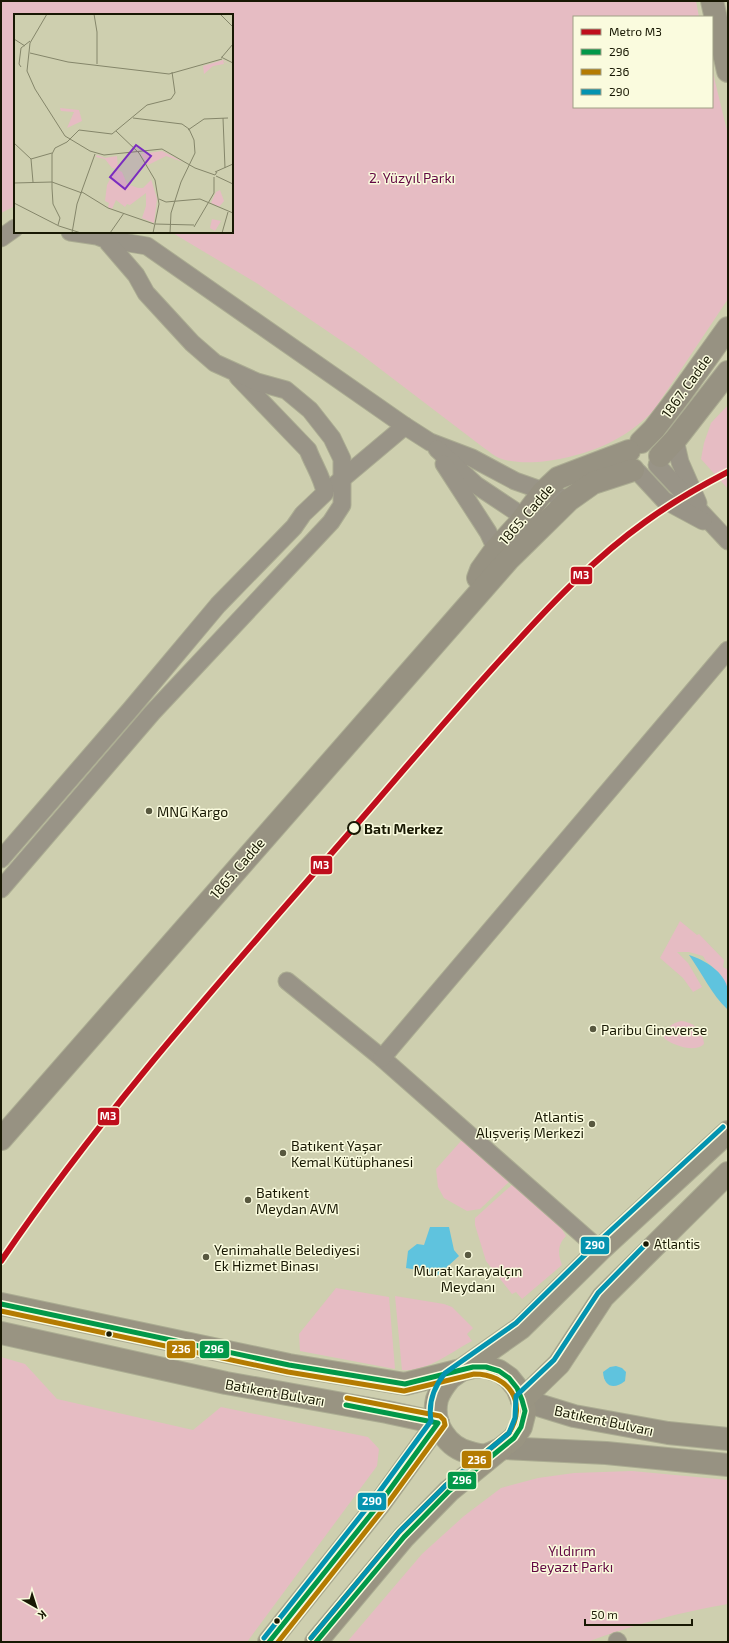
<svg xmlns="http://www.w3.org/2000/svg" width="729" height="1643" font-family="'Exo 2',sans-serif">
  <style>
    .green { fill: #e6bcc3 }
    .water { fill: #5fc3de }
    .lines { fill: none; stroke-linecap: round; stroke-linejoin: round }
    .street-casing { stroke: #abac92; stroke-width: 19 }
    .secondary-casing { stroke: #abac92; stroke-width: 24 }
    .primary-casing { stroke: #abac92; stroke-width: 24 }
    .street { stroke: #999487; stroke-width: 17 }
    .secondary { stroke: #979282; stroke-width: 22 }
    .primary { stroke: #999482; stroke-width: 22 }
    .bus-1-casing { stroke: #fafbde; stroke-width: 8 }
    .bus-2-casing { stroke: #fafbde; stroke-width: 8 }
    .bus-3-casing { stroke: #fafbde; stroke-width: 8 }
    .bus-1 { stroke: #029849; stroke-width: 5 }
    .bus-2 { stroke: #b47b01; stroke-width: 5 }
    .bus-3 { stroke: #0493b0; stroke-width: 5 }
    .metro-1-casing { stroke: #fafbde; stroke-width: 9 }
    .metro-1 { stroke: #bf0e1c; stroke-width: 6 }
    .poi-dot { fill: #58583f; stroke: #fafbde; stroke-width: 1.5 }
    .stop-dot { fill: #fafbde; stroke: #181803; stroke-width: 2 }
    .bus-dot { fill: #181803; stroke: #fafbde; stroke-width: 1.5 }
    .labels { text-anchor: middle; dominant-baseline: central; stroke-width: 3; stroke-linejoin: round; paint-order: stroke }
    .bus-label { font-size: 13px; fill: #181803; stroke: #fafbde; text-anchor: start }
    .park-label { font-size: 14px; fill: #620742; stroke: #fafbde }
    .street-label { font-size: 14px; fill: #181803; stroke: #fafbde }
    .poi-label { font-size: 14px; fill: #181803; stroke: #fafbde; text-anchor: start }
    .stop-label { font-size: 14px; font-weight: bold; fill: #181803; stroke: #fafbde; text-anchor: start }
    .inset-road { fill: none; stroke: #85866a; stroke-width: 1 }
    .view { fill: #7b2cbf; fill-opacity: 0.15; stroke: #7b2cbf; stroke-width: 2 }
    .inset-edge { fill: none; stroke: #181803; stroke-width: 2 }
    .line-badge { stroke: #fafbde; stroke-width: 1.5 }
    .badge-label { font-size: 11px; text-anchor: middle; font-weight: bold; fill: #fff }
  </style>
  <rect width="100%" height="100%" fill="#cecfaf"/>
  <g class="green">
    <path d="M1,1H696L699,17H574V107H712V69L728,135V299L654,410C641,424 624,436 607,444C579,457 529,469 499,458C494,456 489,451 484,448L358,352L258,284L171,232H232V15H15V206L1,213Z"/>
    <polygon points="728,405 728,489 701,459 704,443 711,423"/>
    <polygon points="680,921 697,935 699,934 724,960 723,967 728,970 728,990 716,970 706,961 703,956 689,952 677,952 688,963 702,987 693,992 683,978 660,958"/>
    <path d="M681,1021C694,1022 703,1032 704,1044C695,1053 675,1046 665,1039L663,1036C667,1028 672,1023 681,1021Z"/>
    <polygon points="466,1140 511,1180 480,1209 467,1211 444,1198 438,1187 436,1169 461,1141"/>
    <path d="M514,1183L556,1220L566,1236C557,1245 558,1255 562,1265L522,1299L516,1292L512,1294L486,1261L475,1225V1218Z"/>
    <polygon points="336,1288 389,1297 395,1369 300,1351 299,1334"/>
    <path d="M395,1296L444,1304L452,1307L473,1328L467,1334L472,1341C451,1352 427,1372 402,1370Z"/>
    <polygon points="1,1357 25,1364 57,1399 193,1430 221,1407 368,1437 379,1449 377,1466 247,1642 1,1642"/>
    <path d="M632,1471L728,1480V1604C680,1612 633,1625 587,1642H347L422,1554L464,1516L501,1488L538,1478L574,1473Z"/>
  </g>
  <g class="water">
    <path d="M689,955C705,960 725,972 728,990C729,996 728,1003 728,1010C711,994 702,973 689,955Z"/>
    <polygon points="430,1227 449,1227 454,1250 459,1256 436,1277 429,1272 406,1268 408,1251 417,1244 424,1245"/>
    <path d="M616,1366L622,1368L626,1372L625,1381C614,1390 604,1387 603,1372L610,1367Z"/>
  </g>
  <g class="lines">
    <g class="street-casing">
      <g id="street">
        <polyline points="1,238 15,228"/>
        <polyline points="105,239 147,246 405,426 430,442 472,458 515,481 569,500"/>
        <polyline points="675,440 680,462 698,503"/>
        <polyline points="437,449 476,485 524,517 534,525"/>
        <polyline points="444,464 488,532 496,549"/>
        <polyline points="657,465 728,541"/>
        <polyline points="638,472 664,500 703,521"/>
        <polyline points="336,484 405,426"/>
        <path d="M1,859L130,710L218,605L294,527L303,514L325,493C323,478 313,464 308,450L238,377"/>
        <polyline points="1,889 152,713 331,522 342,505 342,459 332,438 310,410 286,390 257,382 215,363 192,343 146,293 136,275 105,239 97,236 70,232"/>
        <polyline points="287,981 382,1058 600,1250"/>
        <polyline points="382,1058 728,650"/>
        <polyline points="617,1641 618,1642"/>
      </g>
    </g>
    <g class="secondary-casing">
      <g id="secondary">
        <polyline points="712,1 728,71"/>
        <polyline points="641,442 654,429 680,395 728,328"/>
        <polyline points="660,456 675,440 728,372"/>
        <polyline points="478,578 481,570 496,549 518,525 543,492 558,478 629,451"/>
        <polyline points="1,1139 508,560 569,500 593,483 633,470"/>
        <polyline points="522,1400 574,1416 668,1433 728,1439"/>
        <polyline points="504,1448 606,1453 728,1465"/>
      </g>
    </g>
    <g class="primary-casing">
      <g id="primary">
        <polyline points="1,1304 289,1365 405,1384 473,1367 486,1367 499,1371 509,1378 517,1388 522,1400 525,1411 521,1427 514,1438 449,1491 404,1537 316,1642"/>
        <polyline points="1,1333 226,1383 387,1412 438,1423"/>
        <polyline points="522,1400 559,1364 603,1297 728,1173"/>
        <path d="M501,1449C496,1451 491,1454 486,1455C482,1456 475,1454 471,1453C447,1448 431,1423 437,1399C440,1390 445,1384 450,1378L521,1328L600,1250L728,1132"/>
        <polyline points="269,1642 380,1503 438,1423"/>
      </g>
    </g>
    <use href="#street" class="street"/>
    <use href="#secondary" class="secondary"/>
    <use href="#primary" class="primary"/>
    <g class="bus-1-casing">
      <g id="bus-1">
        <polyline points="1,1304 289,1365 405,1384 473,1367 486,1367 499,1371 509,1378 517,1388 522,1400 525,1411 521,1427 514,1438 449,1491 404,1537 316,1642"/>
        <polyline points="269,1642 380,1503 438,1423 346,1405"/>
      </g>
    </g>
    <g class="bus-2-casing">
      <g id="bus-2">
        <path d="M1,1311L288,1372L404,1391L474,1374C509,1374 528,1403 509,1433L445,1486L399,1532L311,1638"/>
        <polyline points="278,1642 385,1507 445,1425 444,1420 440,1416 347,1398"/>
      </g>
    </g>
    <g class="bus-3-casing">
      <g id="bus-3">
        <path d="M264,1638L374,1499L431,1421C428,1403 433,1388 445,1373L516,1323L595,1245L723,1127"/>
        <polyline points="311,1638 399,1532 445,1486 509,1433 515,1418 516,1396 554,1360 598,1293 646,1244"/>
      </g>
    </g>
    <use href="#bus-1" class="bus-1"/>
    <use href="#bus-2" class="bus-2"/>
    <use href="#bus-3" class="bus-3"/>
    <g class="metro-1-casing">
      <path id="metro-1" d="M1,1261C107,1105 234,966 357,824C409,764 460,703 514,645C554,601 596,557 645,522C671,503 699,487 728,472"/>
    </g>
    <use href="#metro-1" class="metro-1"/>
  </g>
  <g class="poi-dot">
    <circle cx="149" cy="811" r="4"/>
    <circle cx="593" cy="1029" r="4"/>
    <circle cx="592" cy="1124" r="4"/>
    <circle cx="283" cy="1153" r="4"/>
    <circle cx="248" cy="1200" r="4"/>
    <circle cx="468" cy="1255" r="4"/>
    <circle cx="206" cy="1257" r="4"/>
  </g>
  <circle class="stop-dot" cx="354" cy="828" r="6"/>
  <g class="bus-dot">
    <circle cx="646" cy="1244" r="3.5"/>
    <circle cx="109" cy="1334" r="3.5"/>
    <circle cx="277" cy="1621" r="3.5"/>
  </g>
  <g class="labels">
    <g class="bus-label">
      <text x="654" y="1244">Atlantis</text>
    </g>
    <g class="park-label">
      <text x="412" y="177">2. Yüzyıl Parkı</text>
      <text x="572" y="1550">Yıldırım<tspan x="572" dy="16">Beyazıt Parkı</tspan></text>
    </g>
    <g class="street-label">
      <text transform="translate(686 386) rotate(-54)">1867. Cadde</text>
      <text transform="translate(526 514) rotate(-49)">1865. Cadde</text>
      <text transform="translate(237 868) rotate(-49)">1865. Cadde</text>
      <text transform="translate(275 1392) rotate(10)">Batıkent Bulvarı</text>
      <text transform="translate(604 1420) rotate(12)">Batıkent Bulvarı</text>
    </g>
    <g class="poi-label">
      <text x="157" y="811">MNG Kargo</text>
      <text x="601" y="1029">Paribu Cineverse</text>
      <text x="584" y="1116" text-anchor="end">Atlantis<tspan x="584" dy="16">Alışveriş Merkezi</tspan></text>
      <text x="291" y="1145">Batıkent Yaşar<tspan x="291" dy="16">Kemal Kütüphanesi</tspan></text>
      <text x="256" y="1192">Batıkent<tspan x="256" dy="16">Meydan AVM</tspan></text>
      <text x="214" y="1249">Yenimahalle Belediyesi<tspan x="214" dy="16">Ek Hizmet Binası</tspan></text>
      <text x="468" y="1270" text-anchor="middle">Murat Karayalçın<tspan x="468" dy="16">Meydanı</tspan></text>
    </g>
    <g class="stop-label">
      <text x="364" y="828">Batı Merkez</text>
    </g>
  </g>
  <g transform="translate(14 14)">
    <rect width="219" height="219" fill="#cecfaf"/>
    <path d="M209,46L215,50L209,47L210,50L199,52L190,60L189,52ZM46,94L65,96L68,107L53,114L60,98L47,97ZM148,137L150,138L169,148L152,142L134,151L127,140ZM83,141L91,144L103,142L104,155L98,154L91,145L82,143ZM104,156L108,158L113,170L124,174H129L137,166L135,158L143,185L140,209L128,204L132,192V179L116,191L113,190L111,193L102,186L98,195L94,193L95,189L91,187L93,171L99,159ZM206,176L210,187L205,193L197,189L202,178ZM198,205L207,207L201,217L196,214Z" fill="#e6bcc3"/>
    <path class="inset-road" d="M33,0L16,29L13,57L21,75L51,122L76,137L90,141L148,135L181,154L201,161L203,158M80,0L83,18V50M206,0L219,13M0,25L11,32M16,39L54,48L155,60L208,45M207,43L219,49M208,43L219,30M7,53L5,50L7,34L16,27M119,104L168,110L175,115L180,126L181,139L167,168L157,199L156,219M209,104L211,154M174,116L190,105L214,104M102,117L125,139L141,166L145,190L139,219M0,129L17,145M201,158L219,150M202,162L219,170M19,168L17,145L38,139M0,169L38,168L68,179M68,178L94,194L140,210M145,185L152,188L186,185L219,199M0,189L45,212L67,219M141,210L180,211M44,211L46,204L39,190L38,174V140L41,134L53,128L65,116L98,120L133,91L157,85L161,79L158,58M180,213L200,179V163M58,219L63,190L81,140M96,219L110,199M208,219L214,198"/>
    <path class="view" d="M122,131L137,142L111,175L96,163Z"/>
    <rect width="219" height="219" class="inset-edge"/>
  </g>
  <g class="line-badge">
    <rect x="570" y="566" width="23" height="19" rx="4" fill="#bf0e1c"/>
    <rect x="310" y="855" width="23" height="20" rx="4" fill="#bf0e1c"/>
    <rect x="97" y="1107" width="23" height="19" rx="4" fill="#bf0e1c"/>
    <rect x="580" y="1236" width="30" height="19" rx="4" fill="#0493b0"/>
    <rect x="199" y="1340" width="31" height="19" rx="4" fill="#029849"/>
    <rect x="166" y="1340" width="30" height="19" rx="4" fill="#b47b01"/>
    <rect x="461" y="1450" width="31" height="19" rx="4" fill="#b47b01"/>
    <rect x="447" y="1471" width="30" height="19" rx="4" fill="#029849"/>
    <rect x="357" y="1492" width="30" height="19" rx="4" fill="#0493b0"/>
  </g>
  <g class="badge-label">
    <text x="581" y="579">M3</text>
    <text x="321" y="869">M3</text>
    <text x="108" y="1120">M3</text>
    <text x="595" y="1249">290</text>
    <text x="214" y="1353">296</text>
    <text x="181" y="1353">236</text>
    <text x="477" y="1464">236</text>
    <text x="462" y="1484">296</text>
    <text x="372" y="1505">290</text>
  </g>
  <rect width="729" height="1643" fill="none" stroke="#181803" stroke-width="4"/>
  <rect x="573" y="16" width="140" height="92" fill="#fafbde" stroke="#a0a086"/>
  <rect x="581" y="29" width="20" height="6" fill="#bf0e1c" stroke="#a0a086"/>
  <text x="609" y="36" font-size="12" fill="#181803">Metro M3</text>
  <rect x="581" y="49" width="20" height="6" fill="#029849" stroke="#a0a086"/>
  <text x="609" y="56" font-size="12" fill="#181803">296</text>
  <rect x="581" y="69" width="20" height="6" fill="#b47b01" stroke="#a0a086"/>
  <text x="609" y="76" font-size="12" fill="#181803">236</text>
  <rect x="581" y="89" width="20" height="6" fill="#0493b0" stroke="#a0a086"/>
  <text x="609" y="96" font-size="12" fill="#181803">290</text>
  <g transform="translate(36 1607) rotate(141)" stroke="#fafbde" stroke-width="3" paint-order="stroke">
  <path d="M0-3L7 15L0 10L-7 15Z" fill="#181803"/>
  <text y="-6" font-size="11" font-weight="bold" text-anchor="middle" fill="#181803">K</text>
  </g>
  <path d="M585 1619v6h107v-6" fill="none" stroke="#181803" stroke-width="2"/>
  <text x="591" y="1619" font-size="12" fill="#181803" stroke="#fafbde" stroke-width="3" paint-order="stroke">50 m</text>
</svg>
